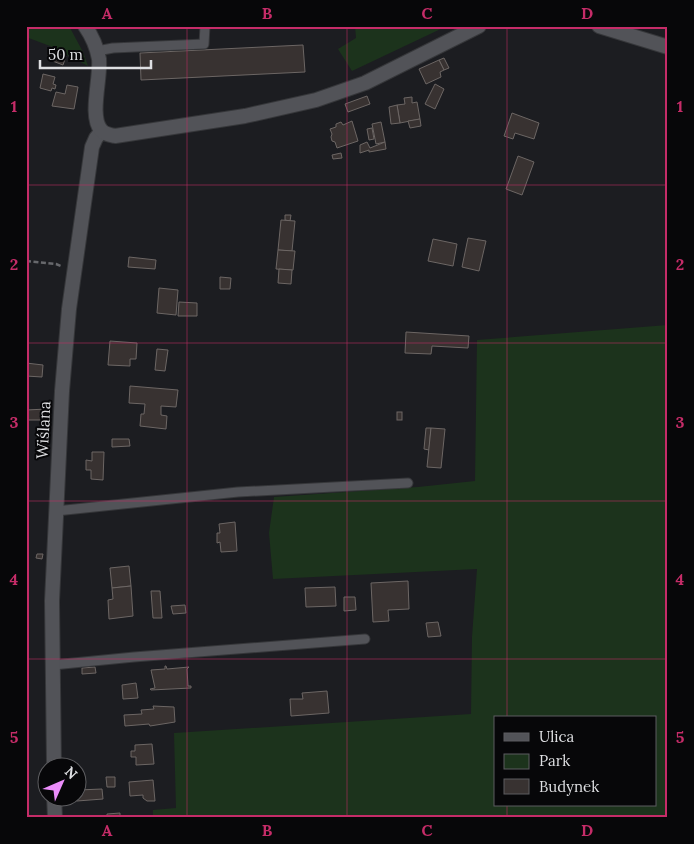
<svg xmlns="http://www.w3.org/2000/svg" width="694" height="844" font-family="Lora,serif">
  <style>
    .green { fill: #1c331c; fill-rule: evenodd }
    .building { fill: #383231; stroke: #6c6664 }
    .lines { fill: none; stroke-linecap: round; stroke-linejoin: round }
    .service-casing { stroke: #36373a; stroke-width: 11 }
    .minor-casing { stroke: #36373a; stroke-width: 16 }
    .tertiary-casing { stroke: #36373a; stroke-width: 16 }
    .path { stroke: #67686c; stroke-width: 2.5; stroke-dasharray: 5 2.5; stroke-linecap: butt }
    .service { stroke: #525358; stroke-width: 9 }
    .minor { stroke: #525358; stroke-width: 14 }
    .tertiary { stroke: #525358; stroke-width: 14 }
    .grid { fill: none; stroke: #c52c68; stroke-width: 1; stroke-opacity: 0.55 }
    .labels { text-anchor: middle; dominant-baseline: central; stroke-width: 4; stroke-linejoin: round; paint-order: stroke }
    .street-label { font-size: 16px; fill: #dedfe2; stroke: #070709 }
    .neatline { fill: none; stroke: #c52c68; stroke-width: 2 }
    .grid-label { font-size: 16px; text-anchor: middle; font-weight: bold; fill: #c52c68 }
  </style>
  <rect width="100%" height="100%" fill="#1c1d21"/>
  <g class="green">
    <polygon points="26,26 69,26 83,52 88,66 50,46 26,37"/>
    <polygon points="355,26 447,26 352,71 338,49 356,38"/>
    <path d="M668,325V818H153V810L176,808L174,733L471,714L472,637L477,569L273,579L269,533L274,497L418,487L475,481L477,340ZM495,718H655V805H495Z"/>
  </g>
  <g class="building">
    <polygon points="303,45 305,72 141,80 140,53"/>
    <polygon points="53,52 66,56 63,65 50,60"/>
    <polygon points="444,58 449,68 444,70 439,60"/>
    <polygon points="439,60 444,70 440,72 441,77 426,84 419,69"/>
    <polygon points="43,74 55,77 53,84 56,85 55,89 52,88 51,91 40,88"/>
    <polygon points="435,84 444,89 435,109 425,104"/>
    <polygon points="67,85 78,87 74,109 52,106 56,92 65,94"/>
    <polygon points="367,96 370,104 348,112 345,104"/>
    <polygon points="412,97 412,103 417,102 420,119 400,123 397,105 405,104 404,98"/>
    <polygon points="397,105 400,123 391,124 389,107"/>
    <polygon points="512,113 539,123 534,139 515,133 513,139 504,136"/>
    <polygon points="420,119 421,126 410,128 408,121"/>
    <polygon points="352,121 358,141 337,148 335,142 332,141 331,137 332,134 330,129 336,127 336,124 341,122 343,125"/>
    <polygon points="381,122 385,142 376,144 372,124"/>
    <polygon points="372,128 374,139 369,140 367,129"/>
    <polygon points="367,142 370,148 385,142 386,149 369,152 369,150 360,153 360,145"/>
    <polygon points="341,153 342,158 333,159 332,155"/>
    <polygon points="518,156 534,162 522,195 506,189"/>
    <polygon points="285,215 291,215 290,221 285,220"/>
    <polygon points="281,220 295,221 292,251 278,250"/>
    <polygon points="468,238 486,241 479,271 462,267"/>
    <polygon points="433,239 457,244 453,266 428,261"/>
    <polygon points="278,250 295,251 293,270 276,269"/>
    <polygon points="129,257 156,260 155,269 128,267"/>
    <polygon points="279,269 292,270 291,284 278,283"/>
    <polygon points="220,277 231,278 230,289 220,289"/>
    <polygon points="159,288 178,290 176,315 157,313"/>
    <polygon points="179,302 197,303 197,316 178,316"/>
    <polygon points="406,332 469,336 468,348 432,346 431,354 405,353"/>
    <polygon points="110,341 137,343 136,359 130,359 130,366 108,365"/>
    <polygon points="157,349 168,350 165,371 155,370"/>
    <polygon points="26,363 43,365 42,377 26,376"/>
    <polygon points="130,386 178,390 176,407 161,406 161,415 167,416 166,429 140,426 141,414 144,414 145,404 129,403"/>
    <polygon points="47,409 47,420 26,420 26,410"/>
    <rect x="397" y="412" width="5" height="8"/>
    <polygon points="426,428 431,428 429,450 424,449"/>
    <polygon points="431,428 445,429 441,468 427,467"/>
    <polygon points="112,439 129,439 130,446 112,447"/>
    <polygon points="92,452 104,452 103,480 91,479 91,470 86,470 86,460 92,461"/>
    <polygon points="235,522 237,551 221,552 220,542 217,543 217,533 220,533 219,524"/>
    <polygon points="37,554 43,554 42,559 36,558"/>
    <polygon points="129,566 131,586 112,588 110,568"/>
    <polygon points="408,581 409,609 388,610 389,621 373,622 371,583"/>
    <polygon points="131,586 133,616 109,619 108,600 113,599 112,588"/>
    <polygon points="335,587 336,606 306,607 305,588"/>
    <polygon points="151,591 160,591 162,618 153,618"/>
    <polygon points="344,597 355,597 356,610 344,611"/>
    <polygon points="185,605 186,613 173,614 171,606"/>
    <polygon points="438,622 441,636 428,637 426,623"/>
    <polygon points="165,666 166,666 167,669 189,667 187,669 188,686 191,686 191,688 151,690 150,689 155,688 151,670 165,669"/>
    <polygon points="95,667 96,673 82,674 82,668"/>
    <polygon points="136,683 138,698 123,699 122,685"/>
    <polygon points="327,691 329,713 291,716 290,699 303,699 302,693"/>
    <polygon points="153,706 174,707 175,722 150,726 149,724 125,726 124,715 142,714 141,710 154,709"/>
    <polygon points="152,744 154,764 136,765 136,757 131,757 131,751 135,751 135,745"/>
    <polygon points="106,777 115,777 115,787 107,787"/>
    <polygon points="153,780 155,801 147,801 143,798 143,795 130,796 129,782"/>
    <polygon points="102,789 103,799 77,801 78,790"/>
    <polygon points="120,813 120,818 107,818 107,814"/>
  </g>
  <g class="lines">
    <g class="service-casing">
      <g id="service">
        <polyline points="97,51 113,48 204,44 205,26"/>
        <polyline points="56,511 238,492 408,483"/>
        <polyline points="53,665 134,657 365,639"/>
      </g>
    </g>
    <g class="minor-casing">
      <g id="minor">
        <polyline points="599,26 668,47"/>
        <polyline points="54,766 52,601 62,391 69,309 92,147 96,138 102,131"/>
        <polyline points="54,796 55,818"/>
      </g>
    </g>
    <g class="tertiary-casing">
      <path id="tertiary" d="M85,26C92,36 97,48 99,59C101,78 89,116 101,130C104,134 110,135 115,136L245,116L316,100L365,83L479,26"/>
    </g>
    <polyline class="path" points="26,261 56,264 61,266"/>
    <use href="#service" class="service"/>
    <use href="#minor" class="minor"/>
    <use href="#tertiary" class="tertiary"/>
  </g>
  <path class="grid" d="M187,26V818M347,26V818M507,26V718M26,185H668M26,343H668M26,501H668M26,659H668M507,805V818"/>
  <g class="labels">
    <g class="street-label">
      <text transform="translate(43 430) rotate(-87)">Wiślana</text>
    </g>
  </g>
  <rect width="694" height="844" fill="none" stroke="#070709" stroke-width="55"/>
  <rect x="494" y="716" width="162" height="90" fill="#070709" stroke="#5d5d60"/>
  <rect x="504" y="733" width="25" height="8" fill="#525358" stroke="#5d5d60"/>
  <text x="539" y="742" font-size="15" fill="#dedfe2">Ulica</text>
  <rect x="504" y="754" width="25" height="15" fill="#1c331c" stroke="#5d5d60"/>
  <text x="539" y="766" font-size="15" fill="#dedfe2">Park</text>
  <rect x="504" y="779" width="25" height="15" fill="#383231" stroke="#5d5d60"/>
  <text x="539" y="792" font-size="15" fill="#dedfe2">Budynek</text>
  <g transform="translate(62 782) rotate(45)"><circle r="24" fill="#070709" stroke="#5d5d60"/>
  <path d="M0-4L9 19L0 12L-9 19Z" fill="#eb8dfb"/>
  <text y="-8" font-size="14" font-weight="bold" text-anchor="middle" fill="#dedfe2">N</text>
  </g>
  <path d="M40 60v8h111v-8" fill="none" stroke="#dedfe2" stroke-width="2.5"/>
  <text x="48" y="60" font-size="15" fill="#dedfe2" stroke="#070709" stroke-width="4" paint-order="stroke">50 m</text>
  <rect x="28" y="28" width="638" height="788" class="neatline"/>
  <g class="grid-label">
    <text x="107" y="19">A</text>
    <text x="267" y="19">B</text>
    <text x="427" y="19">C</text>
    <text x="587" y="19">D</text>
    <text x="14" y="112">1</text>
    <text x="680" y="112">1</text>
    <text x="14" y="270">2</text>
    <text x="680" y="270">2</text>
    <text x="14" y="428">3</text>
    <text x="680" y="428">3</text>
    <text x="14" y="585">4</text>
    <text x="680" y="585">4</text>
    <text x="14" y="743">5</text>
    <text x="680" y="743">5</text>
    <text x="107" y="836">A</text>
    <text x="267" y="836">B</text>
    <text x="427" y="836">C</text>
    <text x="587" y="836">D</text>
  </g>
</svg>
